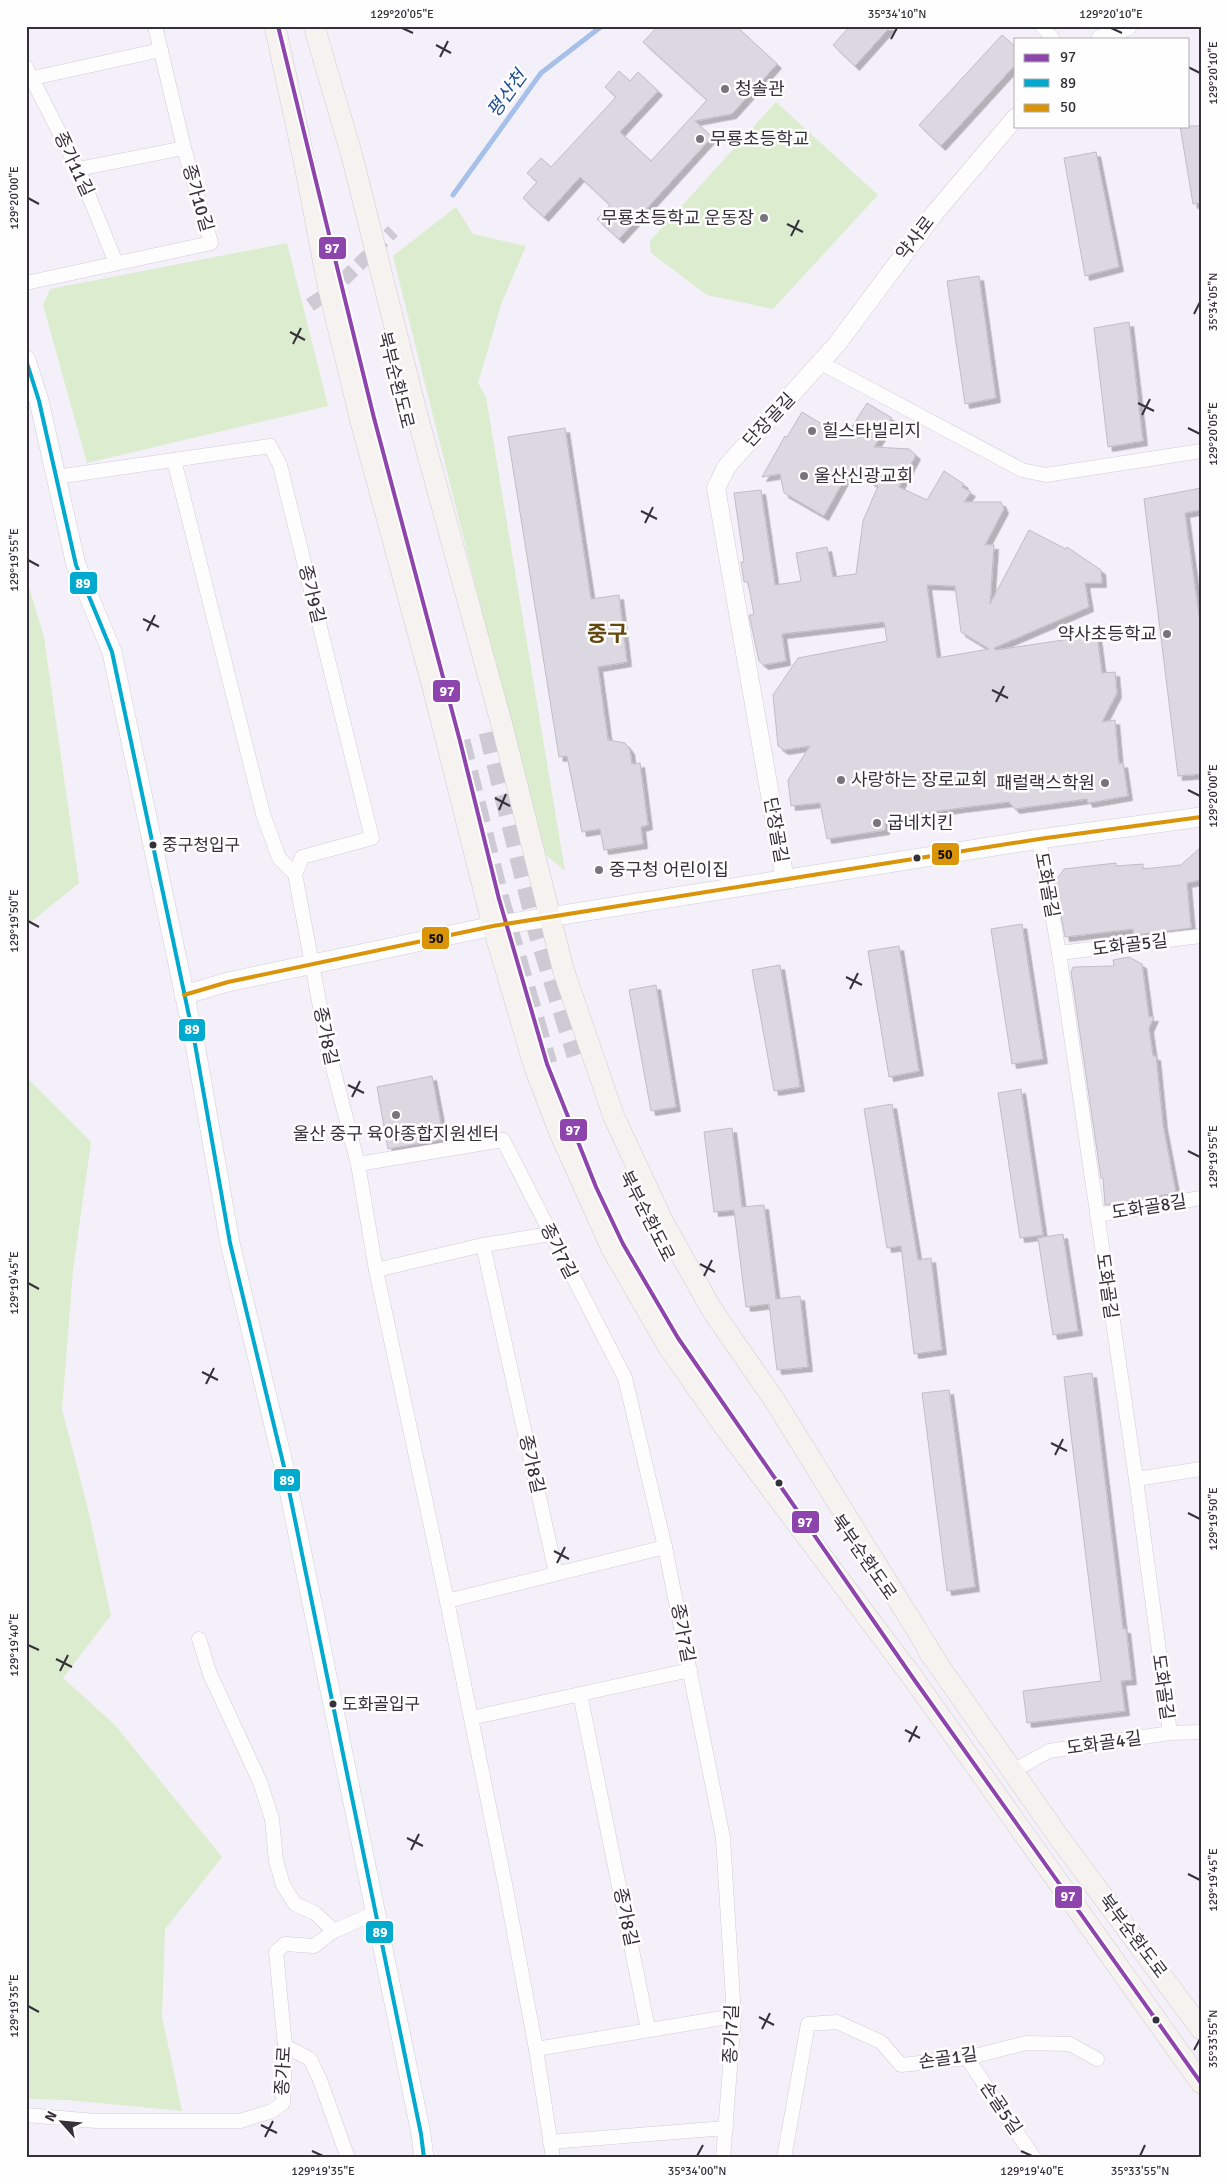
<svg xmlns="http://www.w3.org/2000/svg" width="1227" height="2184" font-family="Signika,'Noto Sans KR',sans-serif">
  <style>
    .green { fill: #dcecce }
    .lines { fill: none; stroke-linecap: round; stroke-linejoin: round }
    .stream { stroke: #a6c0e9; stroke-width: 5 }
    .building { fill: #dcd8e2; stroke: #c0bdc6; fill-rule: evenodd; filter: url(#shadow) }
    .minor-tunnel { stroke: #cecad4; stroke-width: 14; stroke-dasharray: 14 7; stroke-linecap: butt }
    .primary-tunnel { stroke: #cecad4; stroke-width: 21; stroke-dasharray: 21 11; stroke-linecap: butt }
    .minor-casing { stroke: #d1cdd6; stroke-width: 15 }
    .tertiary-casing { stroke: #d1cdd6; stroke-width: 19 }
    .secondary-casing { stroke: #d1cdd6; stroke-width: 20 }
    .primary-casing { stroke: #cfccd2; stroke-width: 22 }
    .minor { stroke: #fdfdfe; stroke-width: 14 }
    .tertiary { stroke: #fdfdfe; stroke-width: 18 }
    .secondary { stroke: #fdfdfe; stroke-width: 19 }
    .primary { stroke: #f6f2ef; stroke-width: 21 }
    .bus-1-casing { stroke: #fefefe; stroke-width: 8 }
    .bus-2-casing { stroke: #fefefe; stroke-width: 8 }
    .bus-3-casing { stroke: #fefefe; stroke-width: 8 }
    .bus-1 { stroke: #8e44ad; stroke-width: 4 }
    .bus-2 { stroke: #00a9ce; stroke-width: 4 }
    .bus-3 { stroke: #da9409; stroke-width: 4 }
    .ticks { fill: none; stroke: #35313b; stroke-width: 2 }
    .poi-dot { fill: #78747e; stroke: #fefefe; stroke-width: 2 }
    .bus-dot { fill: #35313b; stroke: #fefefe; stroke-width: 2 }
    .labels { text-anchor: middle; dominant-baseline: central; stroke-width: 5; stroke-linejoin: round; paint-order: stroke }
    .bus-label { font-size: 17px; fill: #35313b; stroke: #fefefe; text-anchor: start }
    .poi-label { font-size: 18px; fill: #35313b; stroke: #fefefe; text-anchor: start }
    .street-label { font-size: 18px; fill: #35313b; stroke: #fefefe }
    .water-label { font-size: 19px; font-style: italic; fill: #204f91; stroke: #fefefe }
    .district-label { font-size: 22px; font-weight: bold; fill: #64470e; stroke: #fefefe }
    .line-badge { stroke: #fefefe; stroke-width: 2 }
    .badge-label { font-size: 14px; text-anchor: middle; font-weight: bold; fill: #fff }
    .pale-badge-label { font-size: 14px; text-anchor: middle; font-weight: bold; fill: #111 }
    .neatline { fill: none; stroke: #35313b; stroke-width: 2 }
    .ticks-label { font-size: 12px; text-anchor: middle; fill: #35313b }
  </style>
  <defs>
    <filter id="shadow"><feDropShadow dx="4.5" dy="4.5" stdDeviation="0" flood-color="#0004"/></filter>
  </defs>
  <rect width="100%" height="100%" fill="#f4f0fa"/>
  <g class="green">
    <polygon points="776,102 878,195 773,309 707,295 651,253 650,241"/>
    <polygon points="456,207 473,234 526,246 502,302 478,383 486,397 565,871 546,855 495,663 393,256"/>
    <polygon points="287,243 328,406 87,463 43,305 50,289"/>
    <polygon points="26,577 44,637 79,883 26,926"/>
    <polygon points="26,1077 91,1142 73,1270 62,1409 88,1509 111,1615 63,1678 115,1725 222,1857 165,1929 162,2016 182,2111 67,2100 26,2099"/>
  </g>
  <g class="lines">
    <polyline class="stream" points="453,195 541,73 602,26"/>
  </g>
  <g class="building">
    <polygon points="658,26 736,26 777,64 732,114 695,121 712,137 619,239 597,219 610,205 580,177 544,217 523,198 537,182 527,173 541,158 551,167 616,97 605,87 619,71 630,81 638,72 658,91 620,132 651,161 707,100 643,42"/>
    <polygon points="850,26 891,26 855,66 833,45"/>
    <polygon points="1002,35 1016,47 1016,64 941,146 919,125"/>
    <polygon points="1180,126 1201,126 1201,203 1193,204"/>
    <polygon points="1096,152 1119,267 1085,276 1064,158"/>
    <polygon points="979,276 996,398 965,404 947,281"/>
    <polygon points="1129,322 1143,441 1108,447 1094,328"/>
    <path d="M867,403L892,418L874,447L909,449L916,455L899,487L927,500L944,471L964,484L962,487L971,492L964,502H1001L1004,509L985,545H994L990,604L1029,530L1066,549L1067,547L1101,570L1102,583H1085L1089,607L994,648L996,650L1097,635L1102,673L1115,672L1117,693L1102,722L1115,720L1119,764L1123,763L1128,796L1088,803L1087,799L1015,809L1009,802L960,808L905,816V821L885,823V830L827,839L820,803L791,806L788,780L810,746L784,750L778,746L773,695L798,658L887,641L884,622L782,634L786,661L764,665L759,661L749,615H754L748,582H744L741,562H744L734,493L761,490L775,585L801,581L796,553L827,547L833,577L856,574L863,521L878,486L850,469L824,516L784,493L780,474L762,477L785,436L787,437L802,412L845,438ZM927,585L955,586L961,632L989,649L937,658Z"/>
    <polygon points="565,428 591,599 619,595 627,662 598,667 608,740 625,743 630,750 632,764 640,763 648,825 641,827 643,844 604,850 600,829 582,832 567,756 559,757 508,437"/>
    <polygon points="1201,488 1201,510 1185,513 1201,630 1201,774 1178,776 1144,499"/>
    <polygon points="1201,847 1201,880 1187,883 1191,928 1134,935 1133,929 1065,937 1055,882 1064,869 1116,863 1116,866 1143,864 1143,869 1181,865"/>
    <polygon points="1022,924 1043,1059 1012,1064 991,929"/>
    <polygon points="899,946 919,1071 889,1077 868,951"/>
    <polygon points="1129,957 1142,964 1149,1017 1154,1017 1149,1028 1153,1056 1156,1056 1163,1125 1176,1193 1105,1205 1103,1178 1101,1178 1071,972 1073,967 1114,966 1113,960"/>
    <polygon points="780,965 800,1087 774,1091 752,970"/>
    <polygon points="656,985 676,1107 651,1111 629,990"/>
    <polygon points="432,1076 444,1139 388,1149 377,1087"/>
    <polygon points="1021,1089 1043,1235 1020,1238 998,1093"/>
    <polygon points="892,1104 918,1260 931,1258 942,1350 914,1354 901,1246 887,1248 864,1109"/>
    <polygon points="732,1128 742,1207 764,1205 776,1299 800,1296 808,1367 777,1370 769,1304 746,1307 734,1210 714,1212 704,1132"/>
    <polygon points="1063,1234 1078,1331 1053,1335 1038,1238"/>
    <polygon points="1092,1373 1123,1629 1126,1629 1132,1680 1121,1681 1125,1711 1027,1723 1023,1691 1101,1681 1064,1377"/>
    <polygon points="949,1390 975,1587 947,1591 922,1393"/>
  </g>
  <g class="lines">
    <polyline class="minor-tunnel" points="310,305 334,289 393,231"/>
    <g class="primary-tunnel">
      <polyline points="489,732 539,934 577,1055"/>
      <polyline points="460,741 499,899 547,1064"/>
    </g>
    <g class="minor-casing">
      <g id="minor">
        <polyline points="1042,26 1053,39"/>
        <polyline points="26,67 78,169 116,263"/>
        <polyline points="33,78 161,50"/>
        <polyline points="78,169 184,148"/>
        <polyline points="26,283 211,243 184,148 155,26"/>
        <polyline points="821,363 1022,470 1046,475 1201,451"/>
        <polyline points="174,460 263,814 279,858 295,874"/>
        <polyline points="56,477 270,446 280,465 372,838 302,857 295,874 328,1049 358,1164 376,1270 447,1601 505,1884 536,2049 553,2158"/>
        <polyline points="1039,839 1059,953 1136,1479 1170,1733"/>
        <polyline points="1059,953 1201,936"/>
        <polyline points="358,1164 503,1140 625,1378 665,1547 723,1838 734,2016 723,2158"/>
        <polyline points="1097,1215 1201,1198"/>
        <polyline points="483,1245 556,1573"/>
        <polyline points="376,1270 483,1245 550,1234"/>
        <polyline points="1136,1479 1201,1469"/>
        <polyline points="447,1601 665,1547"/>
        <polyline points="199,1639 210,1674 260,1782 272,1819 276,1861 283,1885 295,1904 315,1913 334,1931"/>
        <polyline points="580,1694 648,2029"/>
        <polyline points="471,1718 690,1670"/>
        <polyline points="1013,1771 1049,1751 1170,1733 1201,1732"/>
        <polyline points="285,2046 310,2059 320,2080 348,2158"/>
        <polyline points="536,2049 734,2016"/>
        <polyline points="967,2058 1034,2158"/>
        <polyline points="26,2115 96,2121 240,2121 272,2111 283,2103 285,2046 276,1952 285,1944 314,1946 334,1931 377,1912"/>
        <polyline points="550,2142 726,2128"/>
        <polyline points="784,2158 808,2024 837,2022 881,2042 901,2065 967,2058 1026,2043 1070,2044 1097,2059"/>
      </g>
    </g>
    <g class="tertiary-casing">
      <g id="tertiary">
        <polyline points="1100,39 1128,26"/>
        <polyline points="785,880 716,488 727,466 837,344 934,214 1016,117"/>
      </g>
    </g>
    <g class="secondary-casing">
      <g id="secondary">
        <polyline points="26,360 39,401 76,565 112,652 195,1044 230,1243 285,1471 421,2134 424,2158"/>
        <polyline points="184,995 228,982 493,926 1039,839 1201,817"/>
      </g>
    </g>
    <g class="primary-casing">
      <g id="primary">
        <polyline points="275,26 306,170 328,285 361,422 434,691 493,926 535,1068 560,1133 612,1249 668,1346 724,1426 913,1678"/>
        <polyline points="314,26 352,156 416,411 503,729 563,969 614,1117 662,1220 712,1310 775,1401 936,1661"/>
        <polyline points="928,1650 1058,1836 1201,2029"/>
        <polyline points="906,1668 1201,2083"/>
      </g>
    </g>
    <use href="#minor" class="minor"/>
    <use href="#tertiary" class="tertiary"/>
    <use href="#secondary" class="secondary"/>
    <use href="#primary" class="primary"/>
    <g class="bus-1-casing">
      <polyline id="bus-1" points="278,26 374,418 460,741 499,899 547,1064 596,1187 623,1244 678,1338 913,1678 1201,2083"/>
    </g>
    <g class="bus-2-casing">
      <polyline id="bus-2" points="26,360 39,401 76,565 112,652 195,1044 230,1243 285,1471 421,2134 424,2158"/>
    </g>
    <g class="bus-3-casing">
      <polyline id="bus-3" points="184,995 228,982 493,926 1039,839 1201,817"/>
    </g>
    <use href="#bus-1" class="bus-1"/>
    <use href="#bus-2" class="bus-2"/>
    <use href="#bus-3" class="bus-3"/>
  </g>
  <path class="ticks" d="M402,28L413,33M1111,28L1122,33M891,39L897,28M436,45L451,53M440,57L448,41M1188,67L1200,73M28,198L39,204M787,224L803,232M791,236L799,220M1194,314L1200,302M290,332L305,340M293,344L301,328M1138,403L1154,411M1142,415L1150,399M1188,428L1200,434M641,511L657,519M645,523L653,507M28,560L39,566M143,619L159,627M147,631L155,615M992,690L1008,698M996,702L1004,686M1188,790L1200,796M495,798L510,806M499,810L506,794M28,921L39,927M846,977L862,985M850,989L858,973M348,1085L364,1093M352,1097L360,1081M1188,1151L1200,1157M700,1264L715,1272M704,1276L712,1260M28,1283L39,1289M202,1372L218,1380M206,1384L214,1368M1051,1443L1067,1451M1055,1455L1063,1439M1188,1513L1200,1519M554,1551L569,1559M557,1563L565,1547M28,1645L39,1650M56,1659L72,1667M60,1671L68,1655M905,1730L920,1738M909,1742L917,1726M407,1838L423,1846M411,1850L419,1834M1188,1874L1200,1880M28,2006L39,2012M759,2017L774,2025M762,2029L770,2013M1194,2050L1200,2039M261,2125L277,2133M265,2137L273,2121M312,2151L323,2156M1021,2151L1032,2156M697,2156L703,2145M1140,2156L1145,2145"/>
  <g class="poi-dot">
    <circle cx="725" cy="89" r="5"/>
    <circle cx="700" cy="139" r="5"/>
    <circle cx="764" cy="218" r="5"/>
    <circle cx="812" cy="431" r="5"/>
    <circle cx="804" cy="476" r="5"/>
    <circle cx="1167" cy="634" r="5"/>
    <circle cx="841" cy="780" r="5"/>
    <circle cx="1105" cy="783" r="5"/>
    <circle cx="877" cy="823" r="5"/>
    <circle cx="599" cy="870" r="5"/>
    <circle cx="396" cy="1115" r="5"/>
  </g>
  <g class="bus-dot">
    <circle cx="153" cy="845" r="4.5"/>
    <circle cx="917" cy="858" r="4.5"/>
    <circle cx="779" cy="1483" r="4.5"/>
    <circle cx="333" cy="1704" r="4.5"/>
    <circle cx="1156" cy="2020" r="4.5"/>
  </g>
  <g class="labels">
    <g class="bus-label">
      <text x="162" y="845">중구청입구</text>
      <text x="342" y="1704">도화골입구</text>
    </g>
    <g class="poi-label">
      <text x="735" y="89">청솔관</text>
      <text x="710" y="139">무룡초등학교</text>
      <text x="754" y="218" text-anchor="end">무룡초등학교 운동장</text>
      <text x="822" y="431">힐스타빌리지</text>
      <text x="814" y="476">울산신광교회</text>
      <text x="1157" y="634" text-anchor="end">약사초등학교</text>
      <text x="851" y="780">사랑하는 장로교회</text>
      <text x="1095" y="783" text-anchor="end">패럴랙스학원</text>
      <text x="887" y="823">굽네치킨</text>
      <text x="609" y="870">중구청 어린이집</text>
      <text x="396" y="1134" text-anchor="middle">울산 중구 육아종합지원센터</text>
    </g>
    <g class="street-label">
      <text transform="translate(74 164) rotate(65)">종가11길</text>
      <text transform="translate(198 198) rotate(74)">종가10길</text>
      <text transform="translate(915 238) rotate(-52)">약사로</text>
      <text transform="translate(396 380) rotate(76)">북부순환도로</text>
      <text transform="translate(769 420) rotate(-47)">단장골길</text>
      <text transform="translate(312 594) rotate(76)">종가9길</text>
      <text transform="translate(776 830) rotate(80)">단장골길</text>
      <text transform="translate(1047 885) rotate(80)">도화골길</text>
      <text transform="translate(1130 945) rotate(-7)">도화골5길</text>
      <text transform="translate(326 1036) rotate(78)">종가8길</text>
      <text transform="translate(1149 1207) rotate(-9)">도화골8길</text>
      <text transform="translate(647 1216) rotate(63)">북부순환도로</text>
      <text transform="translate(559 1251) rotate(63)">종가7길</text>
      <text transform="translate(1107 1286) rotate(82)">도화골길</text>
      <text transform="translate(532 1464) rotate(77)">종가8길</text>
      <text transform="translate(864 1557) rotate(55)">북부순환도로</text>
      <text transform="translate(683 1633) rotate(79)">종가7길</text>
      <text transform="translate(1163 1687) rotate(82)">도화골길</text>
      <text transform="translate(1104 1743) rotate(-8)">도화골4길</text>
      <text transform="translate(626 1917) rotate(78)">종가8길</text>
      <text transform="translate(1133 1936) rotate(53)">북부순환도로</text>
      <text transform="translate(731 2034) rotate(-88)">종가7길</text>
      <text transform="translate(948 2058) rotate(-8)">손골1길</text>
      <text transform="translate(283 2071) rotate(-87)">종가로</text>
      <text transform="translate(1001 2108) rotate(56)">손골5길</text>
    </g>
    <g class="water-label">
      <text transform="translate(507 94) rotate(-54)">평산천</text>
    </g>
    <g class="district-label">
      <text x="607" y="633">중구</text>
    </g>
  </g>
  <g class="line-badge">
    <rect x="318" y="236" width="29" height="24" rx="5" fill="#8e44ad"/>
    <rect x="69" y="571" width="29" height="24" rx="5" fill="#00a9ce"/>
    <rect x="432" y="679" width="29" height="24" rx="5" fill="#8e44ad"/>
    <rect x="931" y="842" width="29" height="24" rx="5" fill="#da9409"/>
    <rect x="421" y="926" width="29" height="24" rx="5" fill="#da9409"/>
    <rect x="178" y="1018" width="28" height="24" rx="5" fill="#00a9ce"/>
    <rect x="559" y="1118" width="29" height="24" rx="5" fill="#8e44ad"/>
    <rect x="273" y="1468" width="28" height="24" rx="5" fill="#00a9ce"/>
    <rect x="791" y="1510" width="29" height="24" rx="5" fill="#8e44ad"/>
    <rect x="1054" y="1885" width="29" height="24" rx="5" fill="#8e44ad"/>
    <rect x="365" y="1920" width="29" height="24" rx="5" fill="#00a9ce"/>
  </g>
  <g class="badge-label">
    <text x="332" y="253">97</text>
    <text x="83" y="588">89</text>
    <text x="447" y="696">97</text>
    <text x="192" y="1034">89</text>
    <text x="573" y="1135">97</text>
    <text x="287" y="1485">89</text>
    <text x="805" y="1527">97</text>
    <text x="1068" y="1901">97</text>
    <text x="380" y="1937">89</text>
  </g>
  <g class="pale-badge-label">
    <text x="945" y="859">50</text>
    <text x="436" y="943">50</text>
  </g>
  <rect width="1227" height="2184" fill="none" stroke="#fefefe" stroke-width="55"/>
  <rect x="1014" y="38" width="175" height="90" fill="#fefefe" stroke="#aeacb0"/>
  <rect x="1024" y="54" width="25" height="8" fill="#8e44ad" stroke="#aeacb0"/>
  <text x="1060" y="62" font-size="15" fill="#35313b">97</text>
  <rect x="1024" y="79" width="25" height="8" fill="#00a9ce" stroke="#aeacb0"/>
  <text x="1060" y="88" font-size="15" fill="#35313b">89</text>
  <rect x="1024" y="104" width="25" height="8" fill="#da9409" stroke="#aeacb0"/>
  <text x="1060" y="112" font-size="15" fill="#35313b">50</text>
  <g transform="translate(62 2122) rotate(297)" stroke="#fefefe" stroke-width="4" paint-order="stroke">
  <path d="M0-4L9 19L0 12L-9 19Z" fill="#35313b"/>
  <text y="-8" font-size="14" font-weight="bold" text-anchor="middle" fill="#35313b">N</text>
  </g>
  <rect x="28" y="28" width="1172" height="2128" class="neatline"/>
  <g class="ticks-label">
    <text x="402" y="18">129°20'05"E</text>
    <text x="897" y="18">35°34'10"N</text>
    <text x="1111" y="18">129°20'10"E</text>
    <text transform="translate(1213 73) rotate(-90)" y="4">129°20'10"E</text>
    <text transform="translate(14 198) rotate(-90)" y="4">129°20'00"E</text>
    <text transform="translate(1213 302) rotate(-90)" y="4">35°34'05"N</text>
    <text transform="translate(1213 434) rotate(-90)" y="4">129°20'05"E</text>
    <text transform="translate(14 560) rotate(-90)" y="4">129°19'55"E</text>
    <text transform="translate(1213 796) rotate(-90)" y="4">129°20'00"E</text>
    <text transform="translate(14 921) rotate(-90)" y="4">129°19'50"E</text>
    <text transform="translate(1213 1157) rotate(-90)" y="4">129°19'55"E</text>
    <text transform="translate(14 1283) rotate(-90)" y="4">129°19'45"E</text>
    <text transform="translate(1213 1519) rotate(-90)" y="4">129°19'50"E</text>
    <text transform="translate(14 1645) rotate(-90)" y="4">129°19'40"E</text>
    <text transform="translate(1213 1880) rotate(-90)" y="4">129°19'45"E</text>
    <text transform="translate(14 2006) rotate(-90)" y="4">129°19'35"E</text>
    <text transform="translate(1213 2039) rotate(-90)" y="4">35°33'55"N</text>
    <text x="323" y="2175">129°19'35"E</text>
    <text x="697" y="2175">35°34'00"N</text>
    <text x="1032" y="2175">129°19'40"E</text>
    <text x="1140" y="2175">35°33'55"N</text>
  </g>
</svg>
